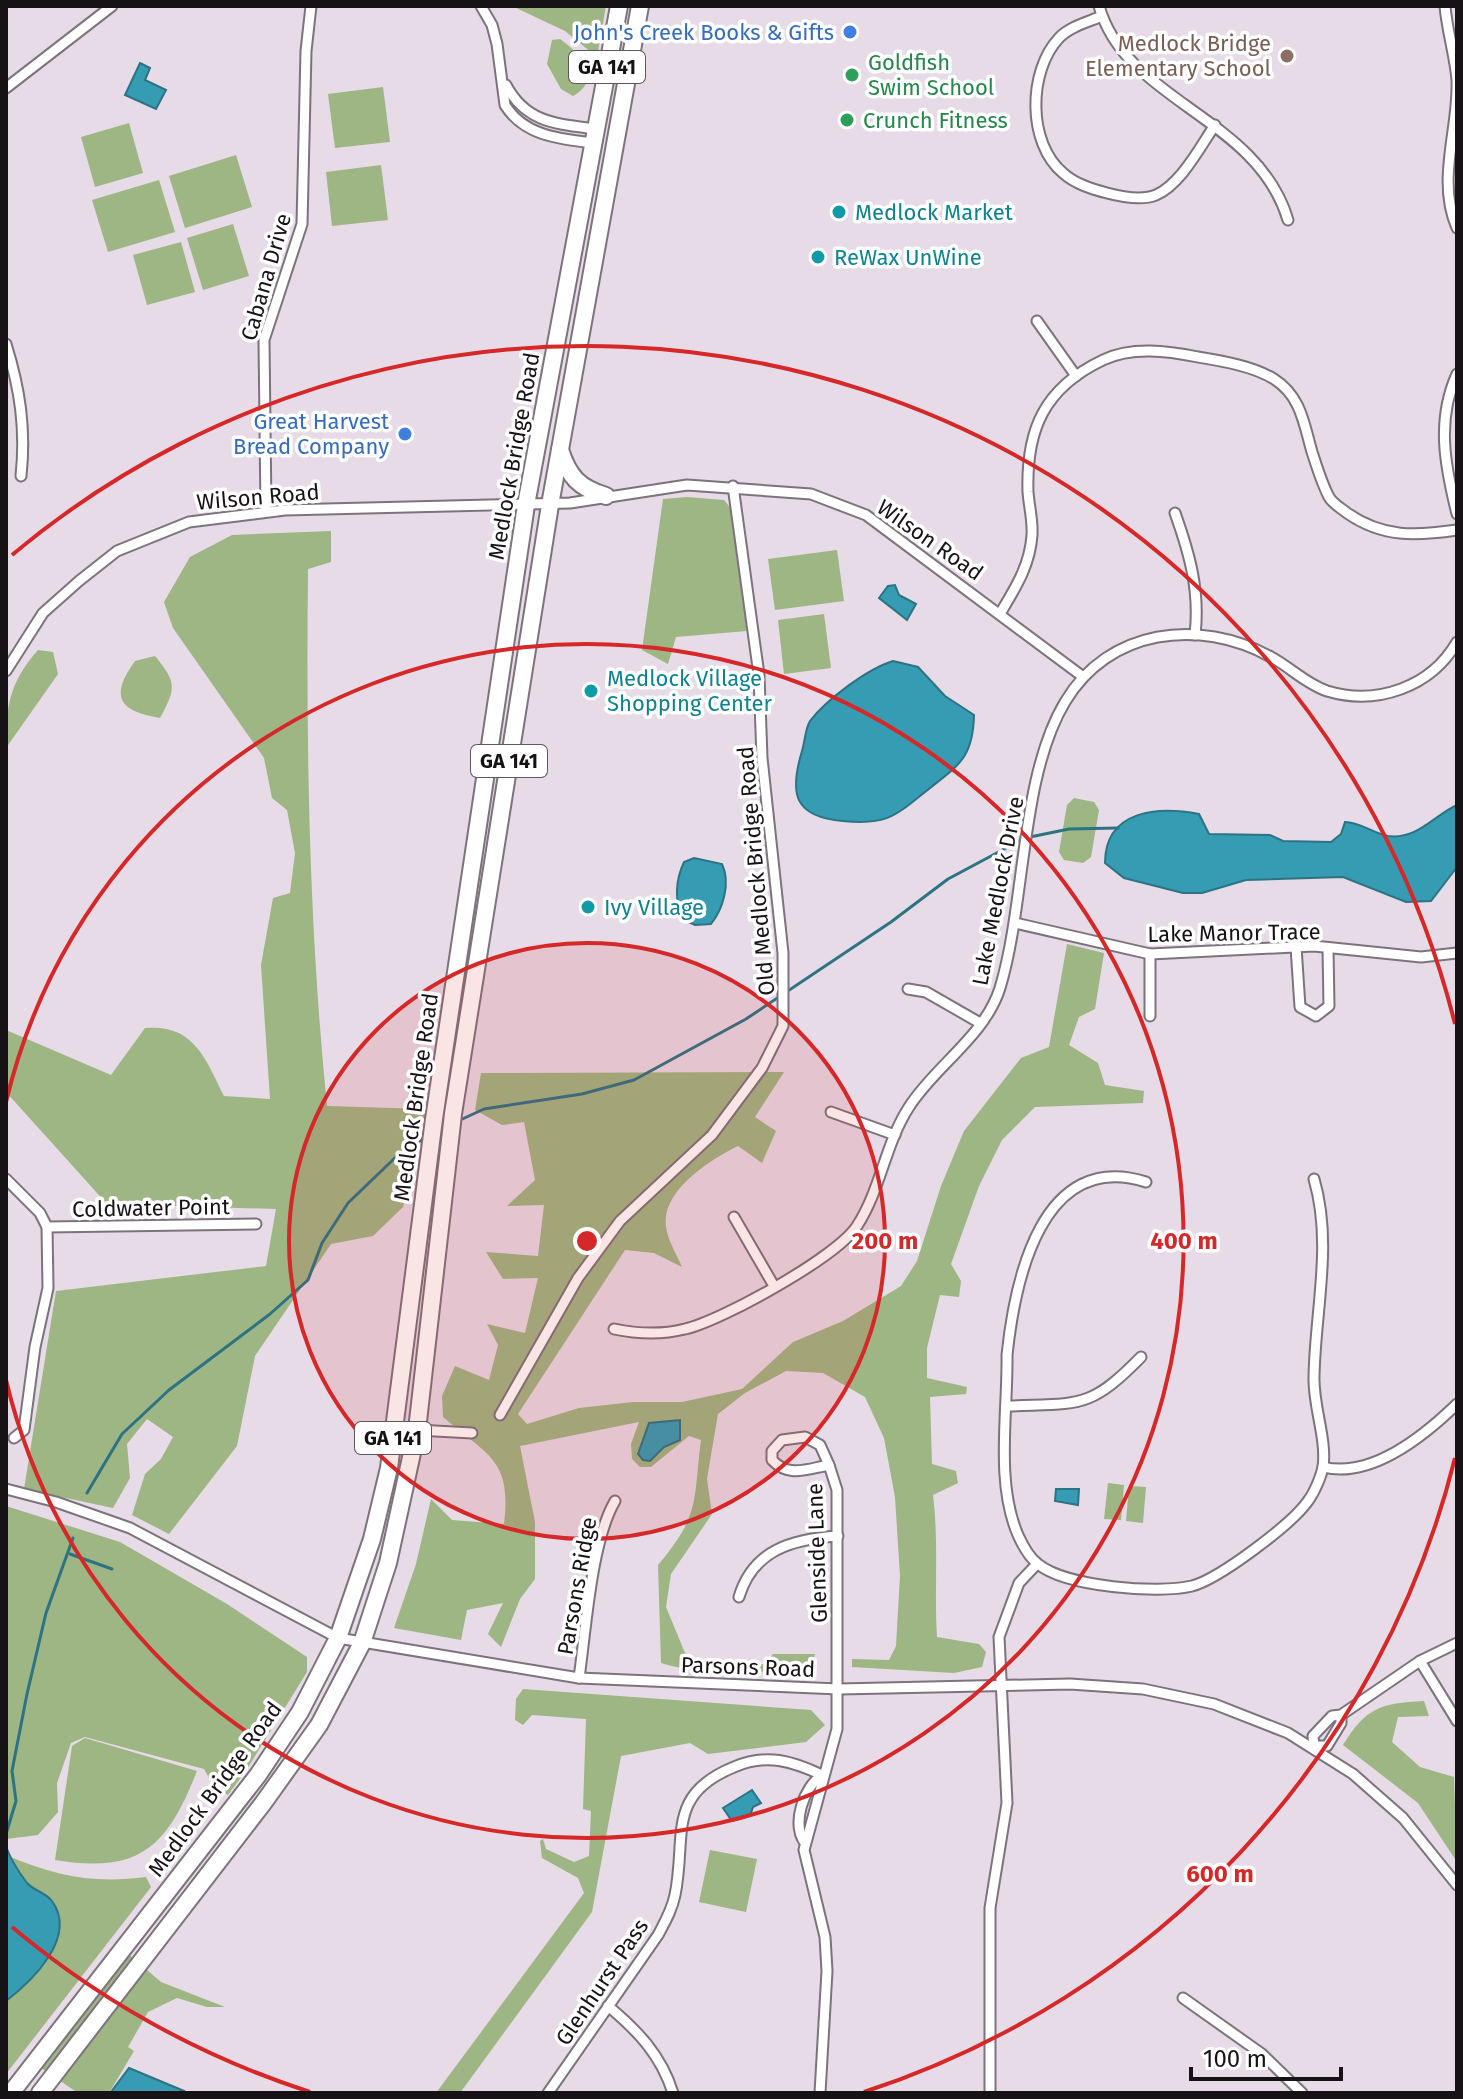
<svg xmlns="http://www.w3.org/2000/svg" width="1463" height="2099" font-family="'Fira Sans',sans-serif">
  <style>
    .green { fill: #9eb584 }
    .water { fill: #359cb3; stroke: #2c7384; stroke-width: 2 }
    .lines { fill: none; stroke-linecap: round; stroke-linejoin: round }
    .stream { stroke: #2c7384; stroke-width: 3 }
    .street-casing { stroke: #7c737d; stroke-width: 13 }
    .highway-casing { stroke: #7c737d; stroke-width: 20 }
    .street { stroke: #fff; stroke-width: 9 }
    .highway { stroke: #fff; stroke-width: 16 }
    .ring { fill: none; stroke: #d62828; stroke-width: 4 }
    .shop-dot { fill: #3f7fe0; stroke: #fff; stroke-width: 3 }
    .education-dot { fill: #8d6e63; stroke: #fff; stroke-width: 3 }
    .leisure-dot { fill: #2e9e5b; stroke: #fff; stroke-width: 3 }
    .culture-dot { fill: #0f9aa8; stroke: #fff; stroke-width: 3 }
    .labels { text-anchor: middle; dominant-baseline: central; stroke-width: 7; stroke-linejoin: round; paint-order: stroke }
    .shield { fill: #fff; stroke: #5c595c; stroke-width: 2 }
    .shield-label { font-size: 20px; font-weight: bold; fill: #161216 }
    .shop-label { font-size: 22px; fill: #366cbe; stroke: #fff; text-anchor: end }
    .education-label { font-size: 22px; fill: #785e54; stroke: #fff; text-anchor: end }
    .leisure-label { font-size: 22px; fill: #27864d; stroke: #fff; text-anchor: start }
    .culture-label { font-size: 22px; fill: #0d838f; stroke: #fff; text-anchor: start }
    .street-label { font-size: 22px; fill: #161216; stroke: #fff }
    .centre { fill: #d62828; stroke: #fff; stroke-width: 4 }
    .ring-label { font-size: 24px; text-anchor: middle; font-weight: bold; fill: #d62828; stroke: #fff; stroke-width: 7; stroke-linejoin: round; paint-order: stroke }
  </style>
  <rect width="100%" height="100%" fill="#e6dbe6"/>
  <g class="green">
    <polygon points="512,6 606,6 597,57 565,31"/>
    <path d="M560,39C581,54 603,79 573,96L561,89L547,64L552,40Z"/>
    <polygon points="383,87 390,142 335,148 328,94"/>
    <polygon points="129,123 143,173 95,187 81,137"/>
    <polygon points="236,155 252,207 185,228 169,176"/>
    <polygon points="381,165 388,220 332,226 326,172"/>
    <polygon points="159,180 175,232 108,252 92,200"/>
    <polygon points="233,224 249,276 203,290 187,238"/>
    <polygon points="181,242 195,292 147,305 133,255"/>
    <polygon points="687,497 724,500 733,511 747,631 676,637 668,664 642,650 663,499"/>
    <path d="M331,531V562L308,569C306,749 309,927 327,1106L426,1109L403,1207L373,1236L331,1244L255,1356L237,1446L169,1534L132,1515L145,1474L161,1459L173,1437L147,1419L127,1444L130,1478L113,1508L24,1489L56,1291L266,1266L276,1209L107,1204L6,1092V1030L111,1075L145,1028C194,1024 205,1058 224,1096L270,1099L261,965L273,898L290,893L295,853L287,810L272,798L264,758L173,628L164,602L190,557L232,535Z"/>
    <polygon points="837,550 844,601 775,610 768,559"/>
    <polygon points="824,614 831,668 784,674 778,620"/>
    <path d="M38,650L53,652L58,674L6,748C6,706 9,683 38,650Z"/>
    <path d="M155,656C177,683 176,688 160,718C119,711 109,697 135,661Z"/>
    <polygon points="1074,798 1094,802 1099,810 1091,857 1083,863 1064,860 1059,852 1067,805"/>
    <path d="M1067,944L1104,953L1095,1009L1079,1017L1069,1045L1098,1063L1105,1085L1144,1091L1143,1103L1035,1107L1002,1140L979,1186L951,1264L961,1281L959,1297L940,1295L927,1348V1378L967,1387L966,1394L930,1397L932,1464L956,1471L958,1483L933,1495C939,1543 934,1589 937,1637L979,1644L986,1652L982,1667L954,1673L852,1667V1659L889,1660L896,1646L900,1576L895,1497L884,1438L865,1397L823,1373L786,1371L745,1393L718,1414L707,1479L712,1514L671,1574L666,1607L685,1653L704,1664H766L773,1654H815L812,1665C765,1675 708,1677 661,1663L658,1565C701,1514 693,1501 701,1440L689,1436L651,1467H640L632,1459L631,1444L639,1422L520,1446L535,1522V1579L520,1599L501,1647L488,1634L503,1603L467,1610L461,1640L394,1628L416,1564L431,1499L452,1520L504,1524C512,1459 488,1456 443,1417L442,1396L455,1366L489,1380L498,1345L487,1324L525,1333L538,1278L503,1279L486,1252L538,1256L544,1205L507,1206L535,1180L524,1122L502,1125L475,1110L481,1073L784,1072L755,1117L776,1131L762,1163L738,1146C711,1159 661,1191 666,1226C667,1239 677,1255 682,1267L654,1253L625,1250L518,1414L527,1424L579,1408L633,1402H682L742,1389L793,1342L843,1321L901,1286L917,1261L941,1186L964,1131L1021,1058L1049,1047Z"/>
    <polygon points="1108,1483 1124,1485 1121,1520 1104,1519"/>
    <polygon points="1129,1486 1146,1487 1143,1523 1126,1521"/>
    <polygon points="6,1506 120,1542 227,1604 307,1657 307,1672 247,1769 228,1795 213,1785 204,1769 85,1737 71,1743 57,1783 58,1812 38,1835 6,1839"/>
    <polygon points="523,1689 811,1710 825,1725 806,1742 708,1754 690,1743 621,1756 592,1912 460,2093 436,2093 584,1893 578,1878 542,1858 540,1841 543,1839 546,1849 574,1862 589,1856 591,1811 583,1809 586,1719 532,1715 523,1725 515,1720 516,1699"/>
    <path d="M1424,1701L1429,1716L1398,1717L1392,1742L1420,1767L1454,1777L1457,1862L1418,1803L1343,1745C1366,1708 1380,1703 1424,1701Z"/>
    <path d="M85,1738L197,1771C167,1847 140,1874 55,1860L72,1746Z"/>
    <polygon points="710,1850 757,1859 746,1912 699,1902"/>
    <path d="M6,1855C55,1876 93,1884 146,1877L151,1887L6,2074Z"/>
    <polygon points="126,1952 161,1982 225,2007 207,2007 177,1998 148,2012 128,2047 134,2051 109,2093 78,2093 41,2068"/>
  </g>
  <g class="water">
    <polygon points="140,63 150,68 145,80 166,90 156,109 125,95"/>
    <polygon points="895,585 899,595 916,604 907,620 879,598 888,586"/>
    <path d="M893,661L918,667L945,696L974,715C973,760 957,766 925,792C893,818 885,825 843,821C794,817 789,794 802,751C805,742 805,729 810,721C826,700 867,669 893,661Z"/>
    <path d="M1457,805V867L1431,901L1406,902L1343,877L1246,880L1202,893H1183L1124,878L1105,863C1105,810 1158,806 1199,814L1209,834L1270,835L1283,841L1331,842L1341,834L1345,822C1360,822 1372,833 1388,836C1417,840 1433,816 1457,805Z"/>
    <path d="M694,858L722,864C731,883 723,909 711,924L695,925L682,919C675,900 675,881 684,862Z"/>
    <polygon points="680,1420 680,1440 664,1447 650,1461 643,1460 638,1454 649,1423"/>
    <polygon points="1056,1489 1079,1489 1078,1505 1055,1501"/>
    <polygon points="752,1790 761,1803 753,1807 750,1816 732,1821 723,1808"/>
    <path d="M6,1844C7,1854 20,1874 27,1883C34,1891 45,1892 52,1901C78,1937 32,1981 6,2001Z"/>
    <polygon points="129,2068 184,2091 187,2093 111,2092"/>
  </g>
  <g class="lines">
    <g class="stream">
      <polyline points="1030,837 1069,829 1118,828"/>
      <polyline points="458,1121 484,1109 582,1094 634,1080 746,1019 891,922 948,879 1023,839"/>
      <polyline points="87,1493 122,1434 169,1390 270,1314 308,1280 322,1243 348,1203 400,1153 426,1137"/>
      <polyline points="70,1554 112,1569"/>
      <polyline points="6,1834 16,1801 12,1771 27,1694 46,1613 73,1538"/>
    </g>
    <g class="street-casing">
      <g id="street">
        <path d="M481,6L492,25L497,44L505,105C524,136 560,139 593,143"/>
        <path d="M1099,6C1126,102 1257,116 1288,220"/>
        <path d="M1445,6C1447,31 1455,55 1457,80C1459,129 1436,180 1457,228"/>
        <path d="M1102,16C1088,22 1069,27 1059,38C1028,71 1027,143 1063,173C1075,184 1092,189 1107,193C1122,197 1141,201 1156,195C1181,184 1200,147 1215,125"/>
        <path d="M506,85C526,123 557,124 596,129"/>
        <polyline points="6,88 112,6"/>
        <polyline points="1037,321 1076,376"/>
        <path d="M6,344C20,389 26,429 21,476"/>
        <path d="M1457,374C1436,420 1445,466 1457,514"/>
        <polyline points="266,511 264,340 302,224 306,51 311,6"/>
        <path d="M1175,513C1190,555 1200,591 1195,635"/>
        <path d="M1001,612C1016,587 1030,565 1032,535C1033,521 1029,506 1028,492C1026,430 1044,388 1103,360C1132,346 1168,351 1198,357C1222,361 1253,366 1274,379C1301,396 1304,424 1312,452C1317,467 1322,484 1329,497C1333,504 1341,508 1347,513C1383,538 1416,536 1457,530"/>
        <polyline points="6,671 43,613 79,581 117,551 189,522 285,510 570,503 687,485 811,494 866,515 1082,676"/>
        <polyline points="1015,923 1150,954 1314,946 1421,957 1457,953"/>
        <polyline points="1296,947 1300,1007 1316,1016 1329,1006 1328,948"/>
        <polyline points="908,989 926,992 980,1023"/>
        <polyline points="1150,1016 1150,954"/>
        <polyline points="831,1112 895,1135"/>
        <polyline points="6,1179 40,1213 47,1227 48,1288 35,1347 24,1430 14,1438"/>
        <path d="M1146,1182C1042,1149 1015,1279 1007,1355C1008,1412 995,1482 1018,1535C1022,1544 1030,1558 1038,1564C1066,1587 1158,1594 1192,1586C1219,1579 1292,1524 1308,1501C1314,1493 1321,1477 1323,1467C1327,1439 1313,1406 1314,1377C1315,1311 1333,1244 1314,1179"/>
        <polyline points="734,1217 774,1286"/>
        <polyline points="47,1227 256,1224"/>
        <path d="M614,1329C638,1334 661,1335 685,1329C721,1321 837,1257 857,1226C881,1189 885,1144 909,1107C935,1066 985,1036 1000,988C1026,902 1020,777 1065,702C1108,629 1199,617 1271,657C1290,667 1306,684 1327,691C1377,706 1431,687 1457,642"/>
        <path d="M1008,1406C1080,1403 1089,1410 1141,1357"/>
        <polyline points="500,1415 578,1278 620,1221 712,1135 762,1068 783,1026 783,953 762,758 759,675 733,486"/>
        <polyline points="417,1430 472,1433"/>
        <path d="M805,1437L820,1445L829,1465C807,1469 789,1478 772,1460V1451L782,1440Z"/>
        <path d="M1323,1467C1371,1479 1424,1436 1457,1404"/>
        <polyline points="6,1489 56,1502 130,1528 338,1638 579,1678 839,1689 1070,1684 1143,1689 1214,1704 1288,1733 1353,1774 1403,1818 1457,1885"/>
        <path d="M739,1597C753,1550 792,1539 838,1536"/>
        <polyline points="1420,1661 1457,1721"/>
        <path d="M579,1678C586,1630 591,1542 615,1501"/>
        <polyline points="1314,1746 1313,1736 1332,1716 1341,1715 1420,1661 1457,1643"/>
        <polyline points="1314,1746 1327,1746 1341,1723 1341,1715"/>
        <path d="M805,1843C791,1823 804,1787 822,1775"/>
        <polyline points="1183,1998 1262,2054 1302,2093"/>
        <path d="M608,2006C638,2031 661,2055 673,2093"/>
        <path d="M548,2093L658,1935C665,1922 672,1910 675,1895C687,1837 665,1795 734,1767C767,1753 792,1761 822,1775"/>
        <polyline points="820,2093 827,1971 825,1937 804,1850 837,1729 837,1490 829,1465"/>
        <polyline points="990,2093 990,1908 1007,1803 999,1637 1019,1583 1037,1564"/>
      </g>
    </g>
    <g class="highway-casing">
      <g id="highway">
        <path d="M560,450C569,477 579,488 606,496"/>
        <polyline points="11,2093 258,1775 300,1712 338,1638 372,1539 389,1468 434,1119 526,505 619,6"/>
        <polyline points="40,2093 264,1802 319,1725 362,1643 388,1563 417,1430 453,1114 550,505 640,6"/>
      </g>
    </g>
    <use href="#street" class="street"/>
    <use href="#highway" class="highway"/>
  </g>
  <circle cx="587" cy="1241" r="298" fill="#d62828" fill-opacity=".12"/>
  <g class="ring">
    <circle cx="587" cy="1241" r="298"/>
    <path d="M6 1102A597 597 0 1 1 6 1380"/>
    <path d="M1455 1458A895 895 0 0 1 864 2092M310 2092A895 895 0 0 1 12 1927M12 555A895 895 0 0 1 1455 1024"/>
  </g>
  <g class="shop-dot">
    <circle cx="850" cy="32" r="8"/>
    <circle cx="405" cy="434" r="8"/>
  </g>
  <circle class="education-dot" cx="1287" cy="56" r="8"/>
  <g class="leisure-dot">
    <circle cx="852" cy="75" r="8"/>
    <circle cx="847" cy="120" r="8"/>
  </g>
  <g class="culture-dot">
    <circle cx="839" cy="212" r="8"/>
    <circle cx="818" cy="257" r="8"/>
    <circle cx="591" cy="691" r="8"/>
    <circle cx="588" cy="907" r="8"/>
  </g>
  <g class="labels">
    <g class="shield">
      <rect x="569" y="51" width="76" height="32" rx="6"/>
      <rect x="471" y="745" width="76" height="32" rx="6"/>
      <rect x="355" y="1422" width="76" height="32" rx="6"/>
    </g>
    <g class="shield-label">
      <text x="607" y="67">GA 141</text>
      <text x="509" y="761">GA 141</text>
      <text x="393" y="1438">GA 141</text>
    </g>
    <g class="shop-label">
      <text x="834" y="32">John's Creek Books &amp; Gifts</text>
      <text x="389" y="421">Great Harvest<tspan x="389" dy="25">Bread Company</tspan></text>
    </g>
    <g class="education-label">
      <text x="1271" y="43">Medlock Bridge<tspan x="1271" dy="25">Elementary School</tspan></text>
    </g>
    <g class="leisure-label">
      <text x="868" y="62">Goldfish<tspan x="868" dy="25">Swim School</tspan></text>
      <text x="863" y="120">Crunch Fitness</text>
    </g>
    <g class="culture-label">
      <text x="855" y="212">Medlock Market</text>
      <text x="834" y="257">ReWax UnWine</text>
      <text x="607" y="678">Medlock Village<tspan x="607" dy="25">Shopping Center</tspan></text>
      <text x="604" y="907">Ivy Village</text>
    </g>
    <g class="street-label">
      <text transform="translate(266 277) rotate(-74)">Cabana Drive</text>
      <text transform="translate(514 456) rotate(-80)">Medlock Bridge Road</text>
      <text transform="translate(258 497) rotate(-5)">Wilson Road</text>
      <text transform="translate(930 540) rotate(35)">Wilson Road</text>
      <text transform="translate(756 871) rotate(-95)">Old Medlock Bridge Road</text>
      <text transform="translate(998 891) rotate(-79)">Lake Medlock Drive</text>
      <text transform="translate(1234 933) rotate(-1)">Lake Manor Trace</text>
      <text transform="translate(416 1097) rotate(-82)">Medlock Bridge Road</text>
      <text transform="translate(151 1208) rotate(-1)">Coldwater Point</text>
      <text transform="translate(817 1553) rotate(-92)">Glenside Lane</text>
      <text transform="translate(577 1586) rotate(-80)">Parsons Ridge</text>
      <text transform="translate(748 1667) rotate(2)">Parsons Road</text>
      <text transform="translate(215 1789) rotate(-54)">Medlock Bridge Road</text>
      <text transform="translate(602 1982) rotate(-56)">Glenhurst Pass</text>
    </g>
  </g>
  <circle cx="587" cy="1241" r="12" class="centre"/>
  <g class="ring-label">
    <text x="885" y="1249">200 m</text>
    <text x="1184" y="1249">400 m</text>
    <text x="1220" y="1882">600 m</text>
  </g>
  <rect width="1463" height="2099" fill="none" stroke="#161216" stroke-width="16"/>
  <path d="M1191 2067v12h150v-12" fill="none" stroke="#161216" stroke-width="4"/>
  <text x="1203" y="2067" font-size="24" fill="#161216" stroke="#ffffff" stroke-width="6" paint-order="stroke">100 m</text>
</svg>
